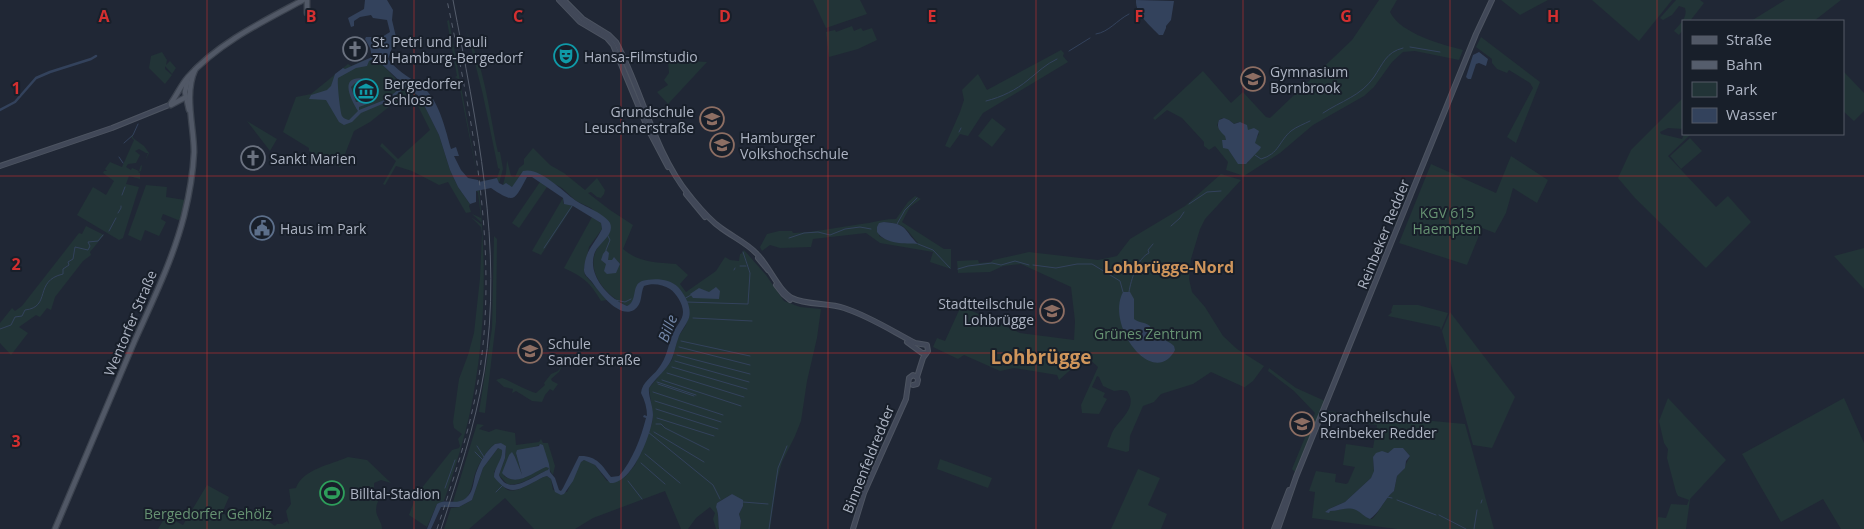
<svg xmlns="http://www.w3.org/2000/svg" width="1864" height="529" font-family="'Open Sans',sans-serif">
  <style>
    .green { fill: #223437; fill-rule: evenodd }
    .water { fill: #33425c; fill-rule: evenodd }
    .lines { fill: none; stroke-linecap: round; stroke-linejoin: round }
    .stream { stroke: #33425c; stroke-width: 1 }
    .canal { stroke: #33425c; stroke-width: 2.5 }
    .secondary-casing { stroke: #4d5461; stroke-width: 6 }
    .primary-casing { stroke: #3c434f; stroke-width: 7 }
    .secondary { stroke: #414858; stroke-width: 4 }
    .primary { stroke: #515866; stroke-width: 4.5 }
    .tram { stroke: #555d6c; stroke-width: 1 }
    .rail { stroke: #555d6c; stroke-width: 1; stroke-dasharray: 5 5; stroke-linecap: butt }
    .grid { fill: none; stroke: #d42f30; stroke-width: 1; stroke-opacity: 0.55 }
    .labels { text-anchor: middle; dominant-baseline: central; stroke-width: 4; stroke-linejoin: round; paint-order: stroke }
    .poi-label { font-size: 14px; fill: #adb4c3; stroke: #181f2a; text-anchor: start }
    .park-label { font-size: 14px; fill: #669272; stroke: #181f2a }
    .street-label { font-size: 14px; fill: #adb4c3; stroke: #181f2a }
    .water-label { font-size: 15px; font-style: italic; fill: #7589aa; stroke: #181f2a }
    .quarter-label { font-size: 16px; font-weight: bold; fill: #cf955b; stroke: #181f2a }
    .district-label { font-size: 19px; font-weight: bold; fill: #cf955b; stroke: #181f2a }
    .grid-label { font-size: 16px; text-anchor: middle; font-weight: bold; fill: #d42f30; stroke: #181f2a; stroke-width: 4; stroke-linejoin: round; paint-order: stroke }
  </style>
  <rect width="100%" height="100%" fill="#202735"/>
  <g class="green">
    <polygon points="813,0 860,0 867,14 826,28"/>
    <path d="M1379,0H1397L1390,12C1401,34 1441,44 1463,50L1459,60L1415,51L1403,52L1392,62L1374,87L1364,96L1313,125L1280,153L1244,176L1226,170L1228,162L1215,146L1209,150L1204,146V142L1182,118L1167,110L1155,120L1153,118L1203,71L1231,103L1243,92L1266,117L1270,118L1352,40ZM1223,118L1229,120L1234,124L1239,122L1248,130L1259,134L1255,140L1248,163L1237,162L1228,149L1225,135L1220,130L1217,125L1220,119Z"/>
    <polygon points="1501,0 1548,0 1520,15"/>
    <polygon points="1592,0 1672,0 1639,41"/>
    <path d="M1676,0H1700L1704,3L1690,21H1683V30L1679,35L1674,31C1680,24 1688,17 1685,8L1679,6L1672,15L1663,20L1660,18Z"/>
    <polygon points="1785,0 1841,0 1814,21 1751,21"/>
    <polygon points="449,20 478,180 458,79 455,77 457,76 447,21"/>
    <polygon points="852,26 854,31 861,28 863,31 872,28 877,40 858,49 829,57 826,32 835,30 836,32"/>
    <path d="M465,30C484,63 489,110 497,148L498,152H500L503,169L499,183L497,178L500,169L498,168L483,95L469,39Z"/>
    <polygon points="1481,37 1540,82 1516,143 1507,137 1533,88 1530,83 1509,70 1507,73 1497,69 1492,63 1492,59 1476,47"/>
    <polygon points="1061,50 1064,53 1063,56 1068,62 983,113 968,136 960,134 950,148 945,146 960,112 964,100 962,90 978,74 987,90"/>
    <polygon points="162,52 167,60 166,65 170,61 176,68 172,74 165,66 165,69 172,75 165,84 149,68 151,56"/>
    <polygon points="371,56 377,59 396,79 416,94 412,103 409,100 399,102 390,106 370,122 354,131 340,167 309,151 309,148 283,132 296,97 311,94 348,64 351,66 365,60 369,60"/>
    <polygon points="668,60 707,62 668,104 657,92 668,85 664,80 669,73"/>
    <polygon points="1843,71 1864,93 1864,111 1854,121 1843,111"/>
    <polygon points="420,97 439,135 450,170 458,187 470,204 469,206 471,212 466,213 448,182 439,185 412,171 396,166 385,185 383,184 396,161 380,146 382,143 398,159 430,130 418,106 422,106 419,100"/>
    <polygon points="1683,98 1683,129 1668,128 1660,132 1661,134 1682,139 1684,134 1691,134 1668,156 1716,207 1728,196 1751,222 1706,268 1635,198 1618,178 1631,150"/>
    <polygon points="992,118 1006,129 992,147 978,136"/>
    <polygon points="247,121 277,139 270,151"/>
    <polygon points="133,135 133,138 144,146 149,153 145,161 148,153 146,153 139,149 135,151 140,155 136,163 128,164 126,167 131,170 132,168 139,171 141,165 142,166 141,171 138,172 140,173 140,179 129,176 126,184 139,187 123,238 119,240 77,215 93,187 106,195 114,181 103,173 104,171 107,171 105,169 110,162 122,167 134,140 131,137"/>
    <polygon points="1690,138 1702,151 1681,169 1670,156"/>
    <path d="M533,148L550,165L564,173L585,190L597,178L605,190L604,194L601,198L597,197L591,192L588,193L610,210L633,225L623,249C640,263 655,262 676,264L688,275L680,284L686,292L716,271L725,257L730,260L739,261L740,254H741L744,250L766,275L784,301L800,307L821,309L817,338L807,381L801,421L795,436L782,462L777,480L770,529H740L741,521L739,514L743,506L732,494L717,503L719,529H716L713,519L715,513L710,507L696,518L688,529H681L665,491L593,518L575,529H534L505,498L469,529H444L451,508L459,507L472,500L483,468L498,448L502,450C503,458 498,466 494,472C497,477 501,485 506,489C516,496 537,478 547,476L551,479L553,490L567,492L581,461L585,460L595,465L607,481L625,477L635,465L652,423L653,416L649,388L672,360L678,337L686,325L688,305L682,293L674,284L640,282C633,289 638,301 627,306C609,298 587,275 595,253C599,242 608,239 610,226L591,208L576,201L562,188L531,171L521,173L513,187L503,185L506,173L507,160L511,176L515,177L519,168L524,164V159Z"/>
    <polygon points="1511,156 1548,180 1537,203 1513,188 1506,213 1495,233 1482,228 1467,265 1399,243 1431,164 1496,193"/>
    <path d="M1221,174L1241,180L1205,219L1200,229L1191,259L1189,279L1192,292L1205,307L1223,336L1237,349L1264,366L1253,381L1245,387L1246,388L1211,372L1193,384L1161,394L1154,402L1143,406L1130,436L1129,451L1126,452L1107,447C1109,441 1111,434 1114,429C1122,418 1138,406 1127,391L1121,390L1114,391L1103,386L1099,377L1097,376L1092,387L1105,393L1103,397L1107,399L1099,414L1082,413L1081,405L1098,367L1086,356L1059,380L1057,375L1014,368L1000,371L964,355L958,359L933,347L937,338L945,341L961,306L1020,333L1074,340L1075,321L1071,287L1021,264L1003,266L990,272L958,273L957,261L978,260L979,263L991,262L993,260L1029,252L1098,260L1117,256L1130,239L1185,206Z"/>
    <polygon points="540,182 547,187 519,228 512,223"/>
    <polygon points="146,185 167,187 166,197 185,200 180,219 178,220 163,214 161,219 166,222 159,236 145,230 141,241 128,235"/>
    <path d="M479,190C486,257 486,325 474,391C468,429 456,465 444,501L437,504L427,527L409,515L417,494L452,450L459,448L460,446L458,439L462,434L454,428L453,422L459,379L468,355L474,333L480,278L482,234L481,227L471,217L481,224L482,223L472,214L481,218L478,192H476Z"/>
    <path d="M915,196L921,199L910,207L902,222L944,249H951V269L930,262L933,252L880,243L866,233L813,239L811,247L780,248L770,245L762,251L760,247L767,234L779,231H792L793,233C818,232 844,226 869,223C878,221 886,219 896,219L908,202ZM885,222C907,224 905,229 918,243C904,243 891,243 879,236Z"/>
    <polygon points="563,198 563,203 573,206 541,255 532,251"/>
    <path d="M592,217L601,223L602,229L589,247L584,269L585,275L607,300L601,301C590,282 583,277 564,268Z"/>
    <polygon points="86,226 104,235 90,252 91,255 83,261 55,297 51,310 47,308 40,317 36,315 19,327 28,333 11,355 0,343 0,323 12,308 15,311 22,306 79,233 82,234"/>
    <polygon points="494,236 497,239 496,322 485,413 479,412 492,328"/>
    <polygon points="1864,248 1864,289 1834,256"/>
    <polygon points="1393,305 1418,305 1448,313 1441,330 1440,327 1388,316 1392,312 1391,311"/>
    <polygon points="1450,312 1515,397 1492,448 1473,445 1442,331"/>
    <path d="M567,357L559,372L551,379L552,381L558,384L553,391L550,389L545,395L542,402L532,401L516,391L512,393L513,389L504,387L496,380L502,378C513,382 525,390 536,393L545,385L544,383L551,374L558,371Z"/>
    <polygon points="1269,368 1296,388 1325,401 1295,472 1292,469 1315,413 1294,391 1268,371"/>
    <polygon points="1668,398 1726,460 1690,499 1686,529 1656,529 1658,517 1666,518 1671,504 1687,505 1689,500 1678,496 1676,492 1667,458 1668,449 1664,443 1659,421"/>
    <polygon points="1844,398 1864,443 1864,529 1841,529 1823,499 1781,522 1742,454"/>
    <path d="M1326,411L1465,424L1494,529H1397L1312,518L1315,492L1309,491L1316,471L1336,474L1335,482L1346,484L1348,483L1355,467L1343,465L1346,444L1373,448L1377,425L1323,419ZM1396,448H1403L1410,456L1403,470L1397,476L1394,491C1385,498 1381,510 1372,519C1365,518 1364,514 1358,510C1349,505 1340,511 1330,511L1329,509L1345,502L1371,478L1374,472L1373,457L1385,452L1388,453Z"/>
    <path d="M477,424L484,425L479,429L489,432L496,429L515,433L516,445L539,442L541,439L543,443H548L555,466L553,475C547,468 547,454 540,445L516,453L522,475L520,474L515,457L509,455L504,476C518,486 533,472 546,466L549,468V470C535,474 522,487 507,484L499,475L505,458L506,449L501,443L495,444C486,451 479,463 475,474C471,487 471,504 453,502Z"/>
    <path d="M348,457L367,460L391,483L381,480L374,483V492L385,490C379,498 373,508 378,517C380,522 382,524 382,529H158L166,516L183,525L207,485L229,497L222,513L236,520L245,513L260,515L275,526L277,524H282L287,521L289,524L286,511L291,504L289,489L296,488C303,469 330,465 348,457Z"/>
    <polygon points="940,459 992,478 988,488 937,469"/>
    <polygon points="1138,469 1160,478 1148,505 1167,514 1161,529 1111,529"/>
  </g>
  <g class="water">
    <path d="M365,0H387L393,10L392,20L396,37L388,59C398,73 416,80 427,91C440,105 446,131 451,149L456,147L459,156H454L461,170L468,178L478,180L479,182L497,178L499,183L503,185L506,183L512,187L523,171C540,166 565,194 578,202C586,207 605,214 610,223C615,235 599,243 595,252C586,274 608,298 627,306C638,301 631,285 642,281C653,278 669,278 678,287C686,296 694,311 687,322C684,328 680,332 678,339C675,347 674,357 669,364C663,373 655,379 649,388C648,396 653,405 653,415C652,433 632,485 610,483L595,465L584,460L581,462L573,481L564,494L561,495L555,492L551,479L547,476C542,477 540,479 536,481C517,491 509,496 494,477C494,467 503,460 502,450L498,448L483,468L472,500L459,507H441L431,529H427L437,504C446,498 456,506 466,498C474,491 473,482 476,473C480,462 486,451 495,444L501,443L506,446L505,458L499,475C509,498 535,474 548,470L549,468L546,467C533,472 515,489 502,473L509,455L512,452L515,457L522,475L516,453L517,450L539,446L540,444L543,445L549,464L550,472L555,478L559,490L561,491L563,488L579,456C596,455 602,465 611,477L619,476C632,461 641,438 646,418L643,417L644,415L647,416C647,408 645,401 641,393C642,382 652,377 658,369C667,358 668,345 673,333C676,326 683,320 683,312C683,304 676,293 670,289C662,284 652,283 644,286C640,294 643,304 634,310C619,319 599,292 592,282C589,278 584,275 584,270C585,250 594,245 602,229L601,223L573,206L564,204L563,198L532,177H527C514,201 515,204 491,188L476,191V202L470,204L458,187L450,170L439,135L420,97L406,87L387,102L361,113L352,122L344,125L339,122L326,100L309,99L311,95L327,90L331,86L335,74L343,68L345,69L372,57L370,48L365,39L366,37H382L390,32L387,20L373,18L371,15L360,17L354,21V26L351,27L348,18L364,9ZM375,58L404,85L387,99L359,110V107L370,103L369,101L356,102L351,87L355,83L363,81L368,87L370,85L366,79C338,74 350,98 358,111L349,120C346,119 344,119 342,116C340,111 337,83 338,78L356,68L367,66L369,61Z"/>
    <path d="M1136,0L1174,1L1171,20L1166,26V28L1163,35H1159C1151,26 1135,14 1136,0Z"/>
    <polygon points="1479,52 1488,59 1486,66 1479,63 1476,64 1471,79 1468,79 1466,77 1473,55"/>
    <path d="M1224,118L1229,120L1234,124L1240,122L1247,125L1248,130L1254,128L1259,131L1255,143L1261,147L1260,149L1246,164H1238L1228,149L1223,148L1222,140H1226L1225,136C1220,131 1216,128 1219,120Z"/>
    <path d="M884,222C909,224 903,230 918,244C905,243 886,245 877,232V227L879,223Z"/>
    <polygon points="606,250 609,253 608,260 612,260 614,257 620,264 616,273 607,274 604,271 606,264 601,260 603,254"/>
    <polygon points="716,287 720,291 719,299 693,298 690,294 699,288 709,292"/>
    <path d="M1123,292H1130L1134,299V319C1139,323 1145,322 1150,326C1152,338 1166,338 1174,346L1175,350C1154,390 1105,326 1123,292Z"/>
    <path d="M1394,448H1403L1410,456L1406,461L1405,468L1397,476L1394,491C1385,498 1381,511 1370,519C1364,517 1361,512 1356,510C1347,506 1339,511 1330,511L1329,513L1325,512L1329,509L1345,502L1371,478L1374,471L1373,457L1376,453L1382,451L1388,453Z"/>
    <path d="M732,494L743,500V506L739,514L741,521L740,529H719C718,521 719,514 716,507L717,503Z"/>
  </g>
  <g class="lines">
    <g class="stream">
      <path d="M1096,34C1109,32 1117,20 1129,14"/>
      <polyline points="1410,47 1440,52"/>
      <polyline points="1069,51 1090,38"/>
      <path d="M986,101C1002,97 1016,90 1028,80C1038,72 1046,64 1057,59"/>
      <path d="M1323,113C1341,101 1361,96 1374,77C1383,64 1386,52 1403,48"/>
      <polyline points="959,132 961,128"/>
      <polyline points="124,143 133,135 138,124"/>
      <path d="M1255,155L1261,159C1279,154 1279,141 1291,131C1296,127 1304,124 1310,121"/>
      <polyline points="119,157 123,163"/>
      <polyline points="122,195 125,187"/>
      <polyline points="1189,204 1207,192 1221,191"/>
      <polyline points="118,213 121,208 121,206"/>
      <polyline points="897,224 905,210 917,198"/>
      <polyline points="1171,226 1180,218 1184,212"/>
      <polyline points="109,231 116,218"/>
      <polyline points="789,238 804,233 818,232 830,235 845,229 860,227 871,229"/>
      <polyline points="918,244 933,250 950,268"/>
      <polyline points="544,248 572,206"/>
      <polyline points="606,250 610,240 607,234"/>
      <polyline points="1033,265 1056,268 1077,264 1092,264 1120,281 1123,292"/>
      <polyline points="740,266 746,266"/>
      <polyline points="958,269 968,266 992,263 1001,265 1015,261 1029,265"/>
      <polyline points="734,270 735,268"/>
      <path d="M1129,292C1131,279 1138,258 1149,253L1148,250L1153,244"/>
      <polyline points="684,299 691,295"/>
      <polyline points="615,300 625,302 631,299"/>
      <polyline points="686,302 748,304 750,273 743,252"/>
      <polyline points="693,318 752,321"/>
      <path d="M0,329L11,325L15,317L22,316L25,310C52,307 33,281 63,274V269L69,265L68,262L73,259L75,247L88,250L90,246L88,242L98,241L103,235"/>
      <polyline points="681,341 750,356"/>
      <polyline points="679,347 750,365"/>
      <polyline points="677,355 750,374"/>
      <polyline points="675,361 749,382"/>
      <polyline points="672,367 747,389"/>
      <polyline points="667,373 744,397"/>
      <polyline points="662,380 741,406"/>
      <polyline points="657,382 696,395"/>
      <polyline points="658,384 694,396"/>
      <polyline points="653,392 723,415"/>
      <polyline points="655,401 721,422"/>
      <polyline points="656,409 718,429"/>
      <polyline points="657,418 714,436"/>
      <polyline points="656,424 661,424 665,428 709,450"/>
      <polyline points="648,432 713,485 720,499"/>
      <polyline points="654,432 704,462"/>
      <polyline points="477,446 484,457"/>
      <polyline points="475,452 483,460"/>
      <polyline points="645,454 680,483"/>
      <polyline points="641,463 665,484"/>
      <polyline points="628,481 642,499"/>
      <polyline points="445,488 455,460"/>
      <polyline points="496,492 503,485"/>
      <polyline points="1387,497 1392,498"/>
      <polyline points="1397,500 1436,515"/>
      <polyline points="743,502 768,504"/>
      <polyline points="1481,503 1482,500"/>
      <polyline points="1439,515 1466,529"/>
      <polyline points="769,529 778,468 787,446"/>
      <polyline points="1474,529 1477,510"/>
    </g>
    <polyline class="canal" points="0,110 15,102 36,78 50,72 91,59 96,56"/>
    <g class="secondary-casing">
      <g id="secondary">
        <polyline points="559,0 580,22 607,38 613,45 648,129 668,167"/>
        <path d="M564,0L583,19L609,35L616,42C642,90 654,152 689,195C699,207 708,219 721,228C733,237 747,243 757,254C769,266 778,290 792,298C805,305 829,303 844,308C869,316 892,331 915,343L927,345L928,351L923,358L917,377"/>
        <polyline points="0,166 112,128 169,105"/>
        <polyline points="686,194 705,217"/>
        <polyline points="758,258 768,270"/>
        <polyline points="776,285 783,294 790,300"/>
        <polyline points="907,342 922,353 926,353"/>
        <polyline points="853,529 864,493 906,399 909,378 913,375 917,377 918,380 917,384 913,385"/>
        <polyline points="1274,529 1289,490"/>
        <polyline points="1278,529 1296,477 1476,34 1492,0"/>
      </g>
    </g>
    <g class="primary-casing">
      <g id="primary">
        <polyline points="307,13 307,0"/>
        <polyline points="188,78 185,92 189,110"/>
        <path d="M171,103C177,95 181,85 188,77C218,43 264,21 303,0"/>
        <polyline points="171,105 186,97"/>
        <path d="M55,529C82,466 108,403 135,340C153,300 173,259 184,216C189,196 193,174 194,152C194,127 184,94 195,70"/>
      </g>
    </g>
    <use href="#secondary" class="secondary"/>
    <use href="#primary" class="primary"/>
    <path class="tram" d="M441,529C458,477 475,426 484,372C504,247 476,122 453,0"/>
    <path class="rail" d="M437,529C451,486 466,443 475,398C502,265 474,130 447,0"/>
  </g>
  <path class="grid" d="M207,0V529M414,0V529M621,0V529M828,0V529M1036,0V529M1243,0V529M1450,0V529M1657,0V529M0,176H1864M0,353H1864"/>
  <defs>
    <g id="church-ring" transform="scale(1.25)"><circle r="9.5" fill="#181f2a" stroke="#6b7280" stroke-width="1.5"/><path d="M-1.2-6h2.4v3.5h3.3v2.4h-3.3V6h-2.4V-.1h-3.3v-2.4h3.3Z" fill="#6b7280"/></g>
    <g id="theatre-ring" transform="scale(1.25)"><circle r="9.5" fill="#181f2a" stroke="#0f9aa8" stroke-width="1.5"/><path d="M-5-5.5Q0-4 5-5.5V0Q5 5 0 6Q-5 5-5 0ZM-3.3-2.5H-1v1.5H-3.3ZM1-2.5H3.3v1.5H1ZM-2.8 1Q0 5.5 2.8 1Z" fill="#0f9aa8"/></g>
    <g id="school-ring" transform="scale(1.25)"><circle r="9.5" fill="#181f2a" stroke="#8d6e63" stroke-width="1.5"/><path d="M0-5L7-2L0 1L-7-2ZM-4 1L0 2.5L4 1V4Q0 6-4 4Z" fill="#8d6e63"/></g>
    <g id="museum-ring" transform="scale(1.25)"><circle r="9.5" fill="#181f2a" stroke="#0f9aa8" stroke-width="1.5"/><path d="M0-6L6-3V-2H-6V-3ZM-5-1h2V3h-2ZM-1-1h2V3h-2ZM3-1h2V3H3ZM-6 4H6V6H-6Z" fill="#0f9aa8"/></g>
    <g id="university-ring" transform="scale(1.25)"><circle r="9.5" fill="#181f2a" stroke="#8d6e63" stroke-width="1.5"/><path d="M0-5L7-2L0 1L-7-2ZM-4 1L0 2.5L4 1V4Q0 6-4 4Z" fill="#8d6e63"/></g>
    <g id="civic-ring" transform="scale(1.25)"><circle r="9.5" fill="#181f2a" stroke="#5c6f8a" stroke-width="1.5"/><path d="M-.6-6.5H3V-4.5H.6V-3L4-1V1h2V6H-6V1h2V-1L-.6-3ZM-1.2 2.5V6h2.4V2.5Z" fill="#5c6f8a"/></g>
    <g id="stadium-ring" transform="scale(1.25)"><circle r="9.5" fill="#181f2a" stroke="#2e9e5b" stroke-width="1.5"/><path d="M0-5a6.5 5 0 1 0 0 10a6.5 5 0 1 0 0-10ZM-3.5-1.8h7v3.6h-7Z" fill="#2e9e5b"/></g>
  </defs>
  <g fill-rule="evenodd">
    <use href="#church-ring" x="355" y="49"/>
    <use href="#theatre-ring" x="566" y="56"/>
    <use href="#school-ring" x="1253" y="79"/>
    <use href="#museum-ring" x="366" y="91"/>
    <use href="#school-ring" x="712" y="119"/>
    <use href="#university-ring" x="722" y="145"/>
    <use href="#church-ring" x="253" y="158"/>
    <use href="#civic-ring" x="262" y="228"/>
    <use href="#school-ring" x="1052" y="311"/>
    <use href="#school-ring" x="530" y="351"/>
    <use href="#school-ring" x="1302" y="424"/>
    <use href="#stadium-ring" x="332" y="493"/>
  </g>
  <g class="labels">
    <g class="poi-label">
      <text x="372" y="41">St. Petri und Pauli<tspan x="372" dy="16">zu Hamburg-Bergedorf</tspan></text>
      <text x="584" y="56">Hansa-Filmstudio</text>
      <text x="1270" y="71">Gymnasium<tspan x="1270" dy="16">Bornbrook</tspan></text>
      <text x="384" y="83">Bergedorfer<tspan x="384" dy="16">Schloss</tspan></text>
      <text x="694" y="111" text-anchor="end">Grundschule<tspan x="694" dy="16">Leuschnerstraße</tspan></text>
      <text x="740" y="137">Hamburger<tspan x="740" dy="16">Volkshochschule</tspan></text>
      <text x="270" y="158">Sankt Marien</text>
      <text x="280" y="228">Haus im Park</text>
      <text x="1034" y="303" text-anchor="end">Stadtteilschule<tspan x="1034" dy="16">Lohbrügge</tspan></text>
      <text x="548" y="343">Schule<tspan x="548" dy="16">Sander Straße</tspan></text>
      <text x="1320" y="416">Sprachheilschule<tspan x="1320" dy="16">Reinbeker Redder</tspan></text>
      <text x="350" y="493">Billtal-Stadion</text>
    </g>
    <g class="park-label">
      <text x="1447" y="212">KGV 615<tspan x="1447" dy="16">Haempten</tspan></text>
      <text x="1148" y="333">Grünes Zentrum</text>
      <text x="208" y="513">Bergedorfer Gehölz</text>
    </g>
    <g class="street-label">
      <text transform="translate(1383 234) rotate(-68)">Reinbeker Redder</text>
      <text transform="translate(130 323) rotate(-67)">Wentorfer Straße</text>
      <text transform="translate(868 459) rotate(-68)">Binnenfeldredder</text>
    </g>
    <g class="water-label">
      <text transform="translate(667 328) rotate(-69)">Bille</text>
    </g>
    <g class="quarter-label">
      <text x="1169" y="267">Lohbrügge-Nord</text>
    </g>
    <g class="district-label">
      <text x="1041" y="357">Lohbrügge</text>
    </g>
  </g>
  <g class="grid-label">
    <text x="104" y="22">A</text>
    <text x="311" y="22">B</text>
    <text x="518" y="22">C</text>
    <text x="725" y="22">D</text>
    <text x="932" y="22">E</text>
    <text x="1139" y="22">F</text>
    <text x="1346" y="22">G</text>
    <text x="1553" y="22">H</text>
    <text x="16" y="94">1</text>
    <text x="16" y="270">2</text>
    <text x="16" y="447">3</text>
  </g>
  <rect x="1682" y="20" width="162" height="115" fill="#181f2a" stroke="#545b67"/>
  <rect x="1692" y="36" width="25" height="8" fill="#515866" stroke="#545b67"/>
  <text x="1726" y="45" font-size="15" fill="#adb4c3">Straße</text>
  <rect x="1692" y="61" width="25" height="8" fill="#555d6c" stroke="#545b67"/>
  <text x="1726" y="70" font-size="15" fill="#adb4c3">Bahn</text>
  <rect x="1692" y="82" width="25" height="15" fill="#223437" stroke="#545b67"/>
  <text x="1726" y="95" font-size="15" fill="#adb4c3">Park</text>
  <rect x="1692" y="108" width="25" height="15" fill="#33425c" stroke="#545b67"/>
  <text x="1726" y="120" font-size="15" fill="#adb4c3">Wasser</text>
</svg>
